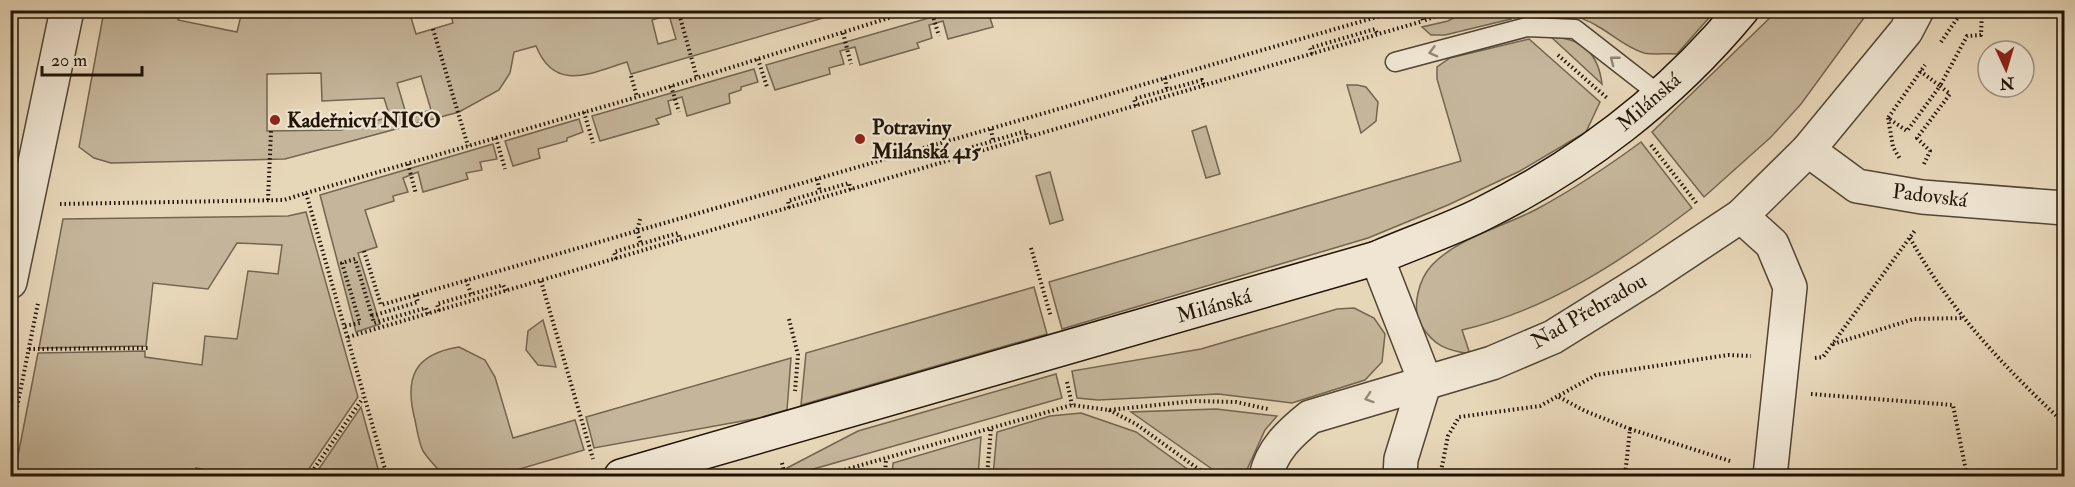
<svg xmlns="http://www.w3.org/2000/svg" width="2075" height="487" font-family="'IM FELL Double Pica',serif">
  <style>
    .green { fill: #c5b69b; stroke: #736550; stroke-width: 1.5; fill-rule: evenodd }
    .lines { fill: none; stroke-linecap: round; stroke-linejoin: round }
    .lane-casing { stroke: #524533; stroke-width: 21 }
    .street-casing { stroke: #524533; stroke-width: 36 }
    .secondary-casing { stroke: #211406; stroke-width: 36 }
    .path { stroke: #211406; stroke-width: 4; stroke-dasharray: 1.5 3; stroke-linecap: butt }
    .lane { stroke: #efe5d2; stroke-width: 18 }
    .street { stroke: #efe5d2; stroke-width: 33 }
    .secondary { stroke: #efe5d2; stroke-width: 33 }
    .oneway { stroke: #928776 }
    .poi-dot { fill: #8f2418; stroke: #efe5d2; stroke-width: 2 }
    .labels { text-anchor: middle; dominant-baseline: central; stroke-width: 4.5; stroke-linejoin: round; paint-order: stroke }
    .street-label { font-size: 21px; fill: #211406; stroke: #efe5d2 }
    .poi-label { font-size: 21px; font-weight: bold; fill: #211406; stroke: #efe5d2; text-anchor: start }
  </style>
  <rect width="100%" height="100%" fill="#e7d7b9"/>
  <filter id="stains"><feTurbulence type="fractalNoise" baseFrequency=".00333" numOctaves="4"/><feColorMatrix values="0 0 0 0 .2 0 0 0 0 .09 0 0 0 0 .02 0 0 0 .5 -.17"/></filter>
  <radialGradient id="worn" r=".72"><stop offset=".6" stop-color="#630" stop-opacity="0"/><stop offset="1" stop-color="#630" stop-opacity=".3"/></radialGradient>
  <g class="green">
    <polygon points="1778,10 1869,11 1801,104 1771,137 1704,197 1652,132"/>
    <path d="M104,11H180L178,20L237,32L242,11H409L416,34L453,23L450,11H847L631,74L627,62C591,73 555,93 536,46L514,52L510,73L499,90L459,112L285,159L111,163L94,158L79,147ZM669,15L676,39L658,44L652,20ZM321,73L322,101L384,98L390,117L341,130L267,131V74ZM421,76L431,110L407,117L397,83Z"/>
    <polygon points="953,11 1002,11 1003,15 990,18 993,27 948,39 943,21 929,25 932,38 917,43 919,48 860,65 855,47 840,51 844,64 829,68 830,74 775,90 766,65"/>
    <polygon points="1466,11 1505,11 1511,19 1445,35 1431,35 1422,27 1448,21"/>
    <path d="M1524,11H1715L1677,54C1667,53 1654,55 1644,53C1627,48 1613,35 1599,27C1579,14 1550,9 1527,15Z"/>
    <path d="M1550,36C1582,39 1598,52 1602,84Z"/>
    <polygon points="1529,39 1600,102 1586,132 1520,171 1448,205 1368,238 1062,329 1049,282 1461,161 1437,79 1437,67 1450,58"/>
    <polygon points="754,69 758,82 741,87 741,90 729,94 730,103 687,116 682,97 668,101 671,114 656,119 659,124 600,141 592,116"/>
    <polygon points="1357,85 1366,87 1378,102 1376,121 1361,133 1347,85"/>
    <polygon points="579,119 583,132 567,138 567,141 538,149 540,158 513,166 505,141"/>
    <polygon points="1206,126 1220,174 1206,178 1192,131"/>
    <path d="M1641,142L1692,208C1622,261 1548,310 1462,330L1470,354C1446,350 1434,346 1421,325C1411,307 1419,279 1432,265C1459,237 1503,227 1537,209C1574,189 1607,167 1641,142Z"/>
    <polygon points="493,144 497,159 480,162 482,170 466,173 468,179 423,192 418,172 403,178 408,192 393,196 394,201 365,210 377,247 358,253 380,324 356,332 320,195"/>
    <polygon points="1050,172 1063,220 1050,224 1036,176"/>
    <polygon points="306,212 358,397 304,476 225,476 225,474 196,468 195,476 14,476 38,353 145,351 145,357 202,365 205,336 237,339 248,271 278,274 282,245 237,243 208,289 153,283 146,346 39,348 63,219 288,216"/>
    <polygon points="1034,287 1047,334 801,405 806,353"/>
    <polygon points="1354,308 1374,318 1385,334 1382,362 1365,380 1292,403 1218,394 1098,400 1077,398 1072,371 1201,349 1337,309"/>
    <polygon points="543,320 556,367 538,365 526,350 528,331"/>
    <path d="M459,347L485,360L495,377L513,438L575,420L584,450L496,476H444C437,468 429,460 423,451C419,443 417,430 415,420C404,378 414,354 459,347Z"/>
    <polygon points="791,358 787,410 759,418 594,448 586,417"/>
    <polygon points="1056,374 1062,398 789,476 787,468 858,431"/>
    <polygon points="361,407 380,476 314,476"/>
    <polygon points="1216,409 1277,416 1265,430 1244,476 1222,476 1131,412"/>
    <polygon points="1081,413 1136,432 1197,476 993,476 997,432 1050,416"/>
    <polygon points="981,437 978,476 892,476 893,463"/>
  </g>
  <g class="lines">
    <g class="lane-casing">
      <polyline id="lane" points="1395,62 1527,27 1575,29 1661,96"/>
    </g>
    <g class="street-casing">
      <g id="street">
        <polyline points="1808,150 1857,186 1922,197 2064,208"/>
        <polyline points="1741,216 1772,244 1790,287 1770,476"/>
        <polyline points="1377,258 1425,381"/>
        <polyline points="10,282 67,10"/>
        <path d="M1266,476C1272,450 1289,434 1310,417L1492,363L1553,337L1646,279L1741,216L1808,150L1906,31L1917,10"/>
        <polyline points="1400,476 1401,459 1425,381"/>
      </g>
    </g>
    <g class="secondary-casing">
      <path id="secondary" d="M621,476L1377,258C1411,243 1448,231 1482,214C1581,165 1671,96 1742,10"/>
    </g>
    <g class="path">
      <polyline points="678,10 697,78"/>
      <polyline points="931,10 939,36"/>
      <polyline points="1027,10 1027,12"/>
      <polyline points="1420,10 1423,21 1451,10"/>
      <polyline points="433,29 468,146"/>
      <polyline points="843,33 851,64"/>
      <polyline points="1941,42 1963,10"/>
      <polyline points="1312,54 1310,48 1368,31 1375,29 1378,35"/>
      <polyline points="1558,55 1607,98"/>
      <polyline points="758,59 767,87"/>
      <polyline points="1920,71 1940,86 1967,36 1981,35 1982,10"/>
      <polyline points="631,76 637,97"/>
      <polyline points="1165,78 1167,90"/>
      <polyline points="671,86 679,112"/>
      <polyline points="1136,106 1134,99 1202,80 1204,86"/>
      <polyline points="584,112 593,143"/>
      <polyline points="1888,118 1893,147 1900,159"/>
      <polyline points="991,129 993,141"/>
      <polyline points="496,138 505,169"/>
      <polyline points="1651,145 1698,205"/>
      <polyline points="962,157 961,151 966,149 1026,131 1027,138"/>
      <polyline points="408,164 416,194"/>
      <polyline points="1924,164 1930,151 1917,138 1950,94 1940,86 1907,131 1888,118 1925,65"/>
      <polyline points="817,179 820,192"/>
      <polyline points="306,193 637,97 914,10"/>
      <polyline points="268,200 271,131"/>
      <polyline points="60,204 284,200 306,193 387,476"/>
      <polyline points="789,208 788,201 849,183 851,190"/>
      <polyline points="640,219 637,231 641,244"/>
      <path d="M1910,238C1949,309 2005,368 2064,423"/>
      <polyline points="1031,248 1051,317"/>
      <polyline points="364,251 381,305 1401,10"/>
      <polyline points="616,259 614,252 678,233 680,240"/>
      <polyline points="466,280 471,294"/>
      <polyline points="541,281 593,459"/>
      <polyline points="416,295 418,302 372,316 374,323 426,308 428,314"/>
      <polyline points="439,311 437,304 503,285 506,291"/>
      <polyline points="789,319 798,355 795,391"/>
      <polyline points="345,326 360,323 342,263 355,259 372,316"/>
      <polyline points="348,337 1423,21"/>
      <polyline points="1833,344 1914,319 1963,318"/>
      <polyline points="29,349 150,348"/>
      <polyline points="1815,358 1823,357 1916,229"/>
      <polyline points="1067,382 1072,405"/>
      <polyline points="1811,394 1953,405 1967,476"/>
      <polyline points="1559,397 1585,411 1630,429 1625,476"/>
      <polyline points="1109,410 1136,424 1208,476"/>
      <polyline points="1630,429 1730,461"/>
      <polyline points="10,442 38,303"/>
      <polyline points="782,463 785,476"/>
      <polyline points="309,476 363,398"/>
      <polyline points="823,476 1072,405 1109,410 1194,401 1236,402 1268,409"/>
      <polyline points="885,476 886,459"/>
      <polyline points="987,476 991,428"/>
      <polyline points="1440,476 1448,436 1459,417 1540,406 1596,375 1728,355 1751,356"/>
    </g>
    <use href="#lane" class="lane"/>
    <use href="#street" class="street"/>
    <use href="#secondary" class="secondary"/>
  </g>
  <defs><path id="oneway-chevron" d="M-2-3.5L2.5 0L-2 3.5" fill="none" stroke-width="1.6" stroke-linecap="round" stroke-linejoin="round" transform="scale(1.5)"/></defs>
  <g class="oneway">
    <use href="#oneway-chevron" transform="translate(1433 52) rotate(165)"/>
    <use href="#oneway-chevron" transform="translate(1614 60) rotate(-142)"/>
    <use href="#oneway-chevron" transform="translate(1369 398) rotate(162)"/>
  </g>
  <g class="poi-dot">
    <circle cx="275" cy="120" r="6"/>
    <circle cx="860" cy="139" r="6"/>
  </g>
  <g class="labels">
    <g class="street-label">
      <text transform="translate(1649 102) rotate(-41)">Milánská</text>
      <text transform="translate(1930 196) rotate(7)">Padovská</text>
      <text transform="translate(1214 306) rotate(-16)">Milánská</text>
      <text transform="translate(1589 311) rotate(-30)">Nad Přehradou</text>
    </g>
    <g class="poi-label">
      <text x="287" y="120">Kadeřnicví NICO</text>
      <text x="872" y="127">Potraviny<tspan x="872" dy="24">Milánská 415</tspan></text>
    </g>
  </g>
  <rect width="2075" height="487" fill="none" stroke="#e7d7b9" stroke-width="36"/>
  <rect x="12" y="12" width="2051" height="463" fill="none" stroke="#211406" stroke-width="3"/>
  <rect x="18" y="18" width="2039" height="451" fill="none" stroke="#211406" stroke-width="1.5"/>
  <g transform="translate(2006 69) rotate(176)"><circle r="28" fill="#efe5d2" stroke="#9d9180" stroke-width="1.5"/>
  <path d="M0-4.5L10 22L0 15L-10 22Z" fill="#8f2418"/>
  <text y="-9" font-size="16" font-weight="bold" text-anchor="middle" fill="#211406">N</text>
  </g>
  <path d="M42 66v9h100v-9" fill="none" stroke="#211406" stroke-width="3"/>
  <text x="51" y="66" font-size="18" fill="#211406" stroke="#efe5d2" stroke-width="4.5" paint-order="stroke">20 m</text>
  <rect width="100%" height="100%" filter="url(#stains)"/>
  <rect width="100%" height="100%" fill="url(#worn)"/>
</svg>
